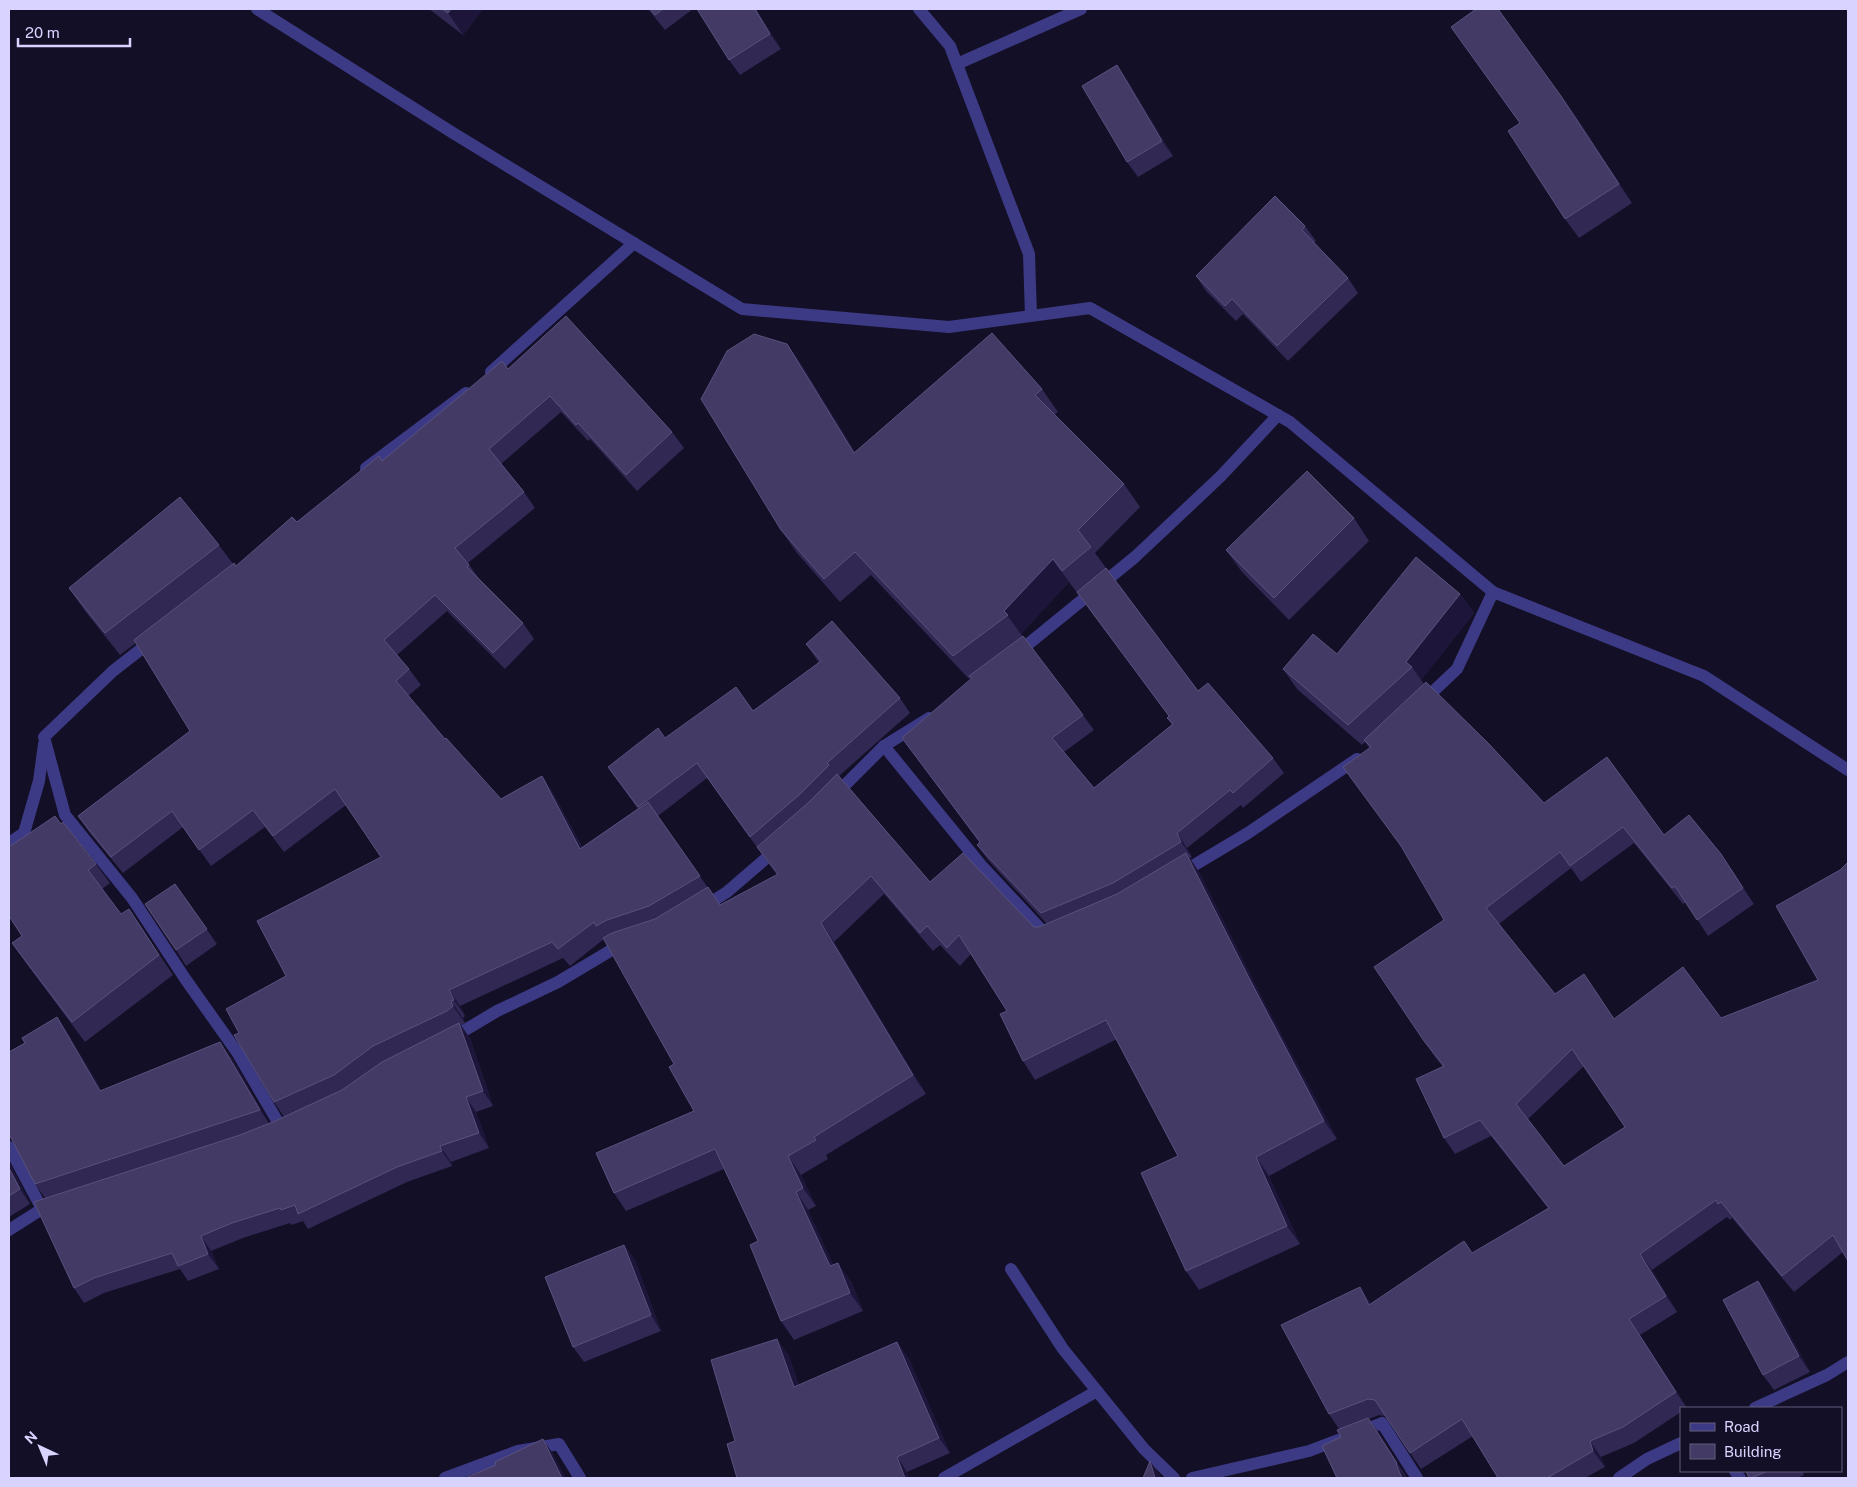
<svg xmlns="http://www.w3.org/2000/svg" width="1857" height="1487" font-family="'Public Sans',sans-serif">
  <style>
    .lines { fill: none; stroke-linecap: round; stroke-linejoin: round }
    .minor { stroke: #3d3a85; stroke-width: 12 }
    .wall { fill: #312854; fill-rule: evenodd }
    .shaded-wall { fill: #1d163a }
    .building { fill: #433a66; stroke: #5a527e; fill-rule: evenodd }
  </style>
  <rect width="100%" height="100%" fill="#130f26"/>
  <g class="lines">
    <g class="minor">
      <polyline points="257,9 453,133 742,309 949,327 1090,308 1290,422 1493,592 1704,676 1848,770"/>
      <polyline points="919,9 950,46 1029,254 1031,316"/>
      <polyline points="957,64 1081,9"/>
      <polyline points="491,372 634,243"/>
      <polyline points="366,468 466,393"/>
      <polyline points="154,639 113,671 44,737 65,815 132,898 186,980 237,1052 282,1129"/>
      <polyline points="1016,654 1135,557 1221,476 1278,415"/>
      <polyline points="1423,701 1457,669 1493,592"/>
      <polyline points="884,746 981,865 1049,938"/>
      <polyline points="835,795 884,746 929,718"/>
      <polyline points="9,843 24,833 39,781 44,744"/>
      <polyline points="1181,873 1248,833 1357,759"/>
      <polyline points="702,908 727,892 778,848"/>
      <polyline points="450,1039 497,1011 558,982 625,942"/>
      <polyline points="9,1147 42,1209"/>
      <polyline points="9,1230 42,1209 53,1206"/>
      <polyline points="1011,1269 1063,1349 1097,1391"/>
      <polyline points="1755,1408 1827,1375 1848,1362"/>
      <polyline points="1359,1432 1382,1423 1417,1478"/>
      <polyline points="1735,1471 1740,1478"/>
      <polyline points="445,1478 518,1451 559,1444 580,1478"/>
      <polyline points="944,1478 1097,1391 1144,1449 1174,1478"/>
      <polyline points="1192,1478 1309,1451 1338,1440"/>
      <polyline points="1619,1478 1647,1459 1681,1443"/>
    </g>
  </g>
  <g class="wall">
    <polygon points="429,9 483,9 463,35"/>
    <polygon points="648,9 693,9 665,30"/>
    <polygon points="697,9 756,9 781,49 740,75 729,60"/>
    <polygon points="1127,80 1173,156 1138,177 1127,162"/>
    <polygon points="1575,115 1632,203 1579,238 1565,219"/>
    <polygon points="1305,226 1316,241 1314,243 1348,278 1358,293 1288,361 1243,314 1236,321 1206,291 1196,276"/>
    <path d="M787,344L803,367L855,452L1042,389L1058,412L1054,415L1124,484L1140,507L1095,553L1198,691L1273,758L1284,773L1243,808L1241,805L1187,848L1192,857L1190,858L1199,872L1261,996L1337,1139L1269,1176L1300,1244L1199,1290L1186,1271L1178,1156L1117,1039L1035,1080L1023,1061L1007,1011L971,954L960,966L940,945L933,951L884,894L834,942L926,1094L826,1155L828,1159L801,1175L816,1206L808,1210L833,1265L851,1281L863,1311L794,1340L781,1321L758,1241L724,1169L626,1211L614,1193L694,1111L674,1064L604,939L570,966L563,958L460,1006L465,1016L463,1018L465,1023L461,1025L470,1038L493,1106L476,1112L489,1148L451,1162L452,1166L407,1182L308,1229L303,1221L291,1225L290,1223L243,1238L211,1251L219,1269L188,1281L180,1269L104,1293L84,1303L74,1288L45,1198L35,1184L25,1043L57,1017L67,1032L102,1091L231,1057L269,1123L284,1117L274,1102L239,1033L381,857L346,805L284,852L265,827L211,866L183,827L123,873L89,832L78,816L190,731L136,643L120,655L85,611L69,588L219,545L233,564L236,566L382,461L508,369L672,432L684,448L637,491L590,439L588,441L561,412L501,464L524,492L535,508L468,563L480,580L523,623L534,639L505,669L447,611L397,655L409,669L421,685L408,696L445,739L501,799L542,776L553,793L582,847L638,809L608,767L665,738L753,711L819,663L806,644L900,698L910,713L839,776L930,882L1034,927H1039L1047,924L988,860L977,845L980,843L902,738L971,679V678L969,679L871,575L840,602L797,553L781,530ZM1069,582L1169,716L1167,718L1172,725L1094,788L1064,752L1094,730L1083,715L1021,634ZM707,778L777,875L720,905L658,816Z"/>
    <polygon points="1354,518 1369,541 1289,620 1242,572 1226,550"/>
    <path d="M1460,594L1474,613L1421,680L1424,684L1544,803L1664,835L1732,870L1754,904L1708,936L1686,902L1683,904L1634,843L1581,882L1571,868L1499,924L1555,994L1595,990L1614,1019L1721,1018L1818,980L1840,870L1843,1252L1794,1292L1732,1218L1730,1220L1727,1217L1652,1270L1677,1312L1640,1335L1687,1408H1681V1412L1634,1443L1601,1457L1605,1467L1585,1478H1498L1473,1436L1421,1469L1385,1416L1379,1415L1369,1419L1407,1478H1337L1341,1437L1339,1429L1329,1414L1371,1303L1472,1253L1548,1208L1491,1136L1455,1154L1444,1138L1443,1067L1435,1057L1424,1041L1444,920L1369,748L1365,742L1362,745L1297,689L1283,669L1337,654ZM1584,1066L1625,1127L1564,1166L1528,1119Z"/>
    <polygon points="61,824 96,864 110,883 102,889 121,914 129,909 173,975 85,1042 26,963 12,943 22,936"/>
    <polygon points="175,884 217,944 186,966 176,950"/>
    <polygon points="9,1162 30,1204 9,1217"/>
    <polygon points="624,1245 635,1260 661,1331 584,1362 573,1347"/>
    <polygon points="1769,1296 1810,1372 1774,1390 1763,1375"/>
    <polygon points="788,1354 799,1385 908,1357 950,1453 907,1472 735,1441"/>
    <polygon points="1746,1471 1802,1471 1804,1475 1797,1478 1751,1478"/>
  </g>
  <g class="shaded-wall">
    <polygon points="451,9 483,9 463,35 448,13"/>
    <polygon points="755,9 756,9 781,49 770,34"/>
    <polygon points="1117,65 1127,80 1173,156 1162,141"/>
    <polygon points="1561,96 1575,115 1632,203 1619,184"/>
    <polygon points="787,344 803,367 870,476 854,453"/>
    <polygon points="1053,559 1069,582 1021,634 1004,611"/>
    <polygon points="1460,594 1474,613 1421,680 1412,667 1406,662"/>
    <polygon points="542,776 553,793 591,865 580,849"/>
    <polygon points="1177,833 1187,848 1192,857 1181,842"/>
    <polygon points="1186,853 1199,872 1261,996 1337,1139 1324,1121 1249,978"/>
    <polygon points="1721,854 1732,870 1754,904 1743,888"/>
    <polygon points="821,923 834,942 926,1094 913,1075"/>
    <polygon points="449,990 460,1006 465,1016 454,1000"/>
    <polygon points="451,1001 463,1018 465,1023 453,1006"/>
    <polygon points="57,1017 67,1032 111,1106 100,1091"/>
    <polygon points="459,1023 470,1038 493,1106 483,1091"/>
    <polygon points="220,1042 231,1057 270,1125 260,1110"/>
    <polygon points="466,1097 476,1112 489,1148 479,1133"/>
    <polygon points="440,1146 451,1162 452,1166 442,1151"/>
    <polygon points="788,1156 801,1175 816,1206 803,1188"/>
    <polygon points="1256,1157 1269,1176 1300,1244 1287,1226"/>
    <polygon points="9,1162 30,1204 20,1189 9,1168"/>
    <polygon points="796,1192 808,1210 843,1285 830,1266"/>
    <polygon points="201,1236 211,1251 219,1269 208,1254"/>
    <polygon points="624,1245 635,1260 661,1331 651,1315"/>
    <polygon points="1640,1254 1652,1270 1677,1312 1666,1296"/>
    <polygon points="838,1263 851,1281 863,1311 850,1293"/>
    <polygon points="1758,1281 1769,1296 1810,1372 1799,1356"/>
    <polygon points="1360,1287 1371,1303 1380,1321 1369,1305"/>
    <polygon points="1629,1319 1640,1335 1687,1408 1676,1392"/>
    <polygon points="777,1339 788,1354 805,1402 794,1387"/>
    <polygon points="897,1342 908,1357 950,1453 939,1438"/>
    <polygon points="1368,1418 1379,1433 1407,1478 1397,1463"/>
    <polygon points="543,1439 553,1454 566,1478 562,1478"/>
    <polygon points="1590,1441 1601,1457 1605,1467 1593,1451"/>
    <polygon points="897,1457 907,1472 910,1478 905,1478"/>
    <polygon points="1150,1461 1161,1477 1161,1478 1155,1478"/>
    <polygon points="1396,1464 1406,1478 1402,1478"/>
  </g>
  <g class="building">
    <polygon points="442,9 451,9 448,13"/>
    <polygon points="650,9 663,9 655,15"/>
    <polygon points="697,9 755,9 770,34 729,60"/>
    <polygon points="1476,9 1498,9 1561,96 1619,184 1565,219 1508,131 1520,123 1451,27"/>
    <polygon points="1117,65 1162,141 1127,162 1082,86"/>
    <polygon points="1275,196 1305,226 1302,230 1348,278 1277,346 1232,299 1225,306 1196,276"/>
    <polygon points="566,316 672,432 626,475 578,423 576,425 550,396 489,449 524,492 455,548 469,565 467,567 523,623 493,653 435,595 384,640 409,669 396,681 445,739 446,738 501,799 542,776 580,849 648,802 700,876 649,906 607,920 596,926 594,922 558,949 552,942 449,990 454,1000 451,1001 453,1006 447,1011 373,1046 334,1075 274,1102 234,1035 239,1033 226,1009 286,976 257,921 381,857 335,789 273,836 253,810 199,850 172,811 111,857 78,816 190,731 134,640 234,563 236,566 292,517 297,522 379,456 382,461 502,361 508,369"/>
    <polygon points="992,333 1042,389 1035,395 1124,484 1078,530 1091,547 1062,571 1053,559 1004,611 1008,615 953,656 855,552 824,579 781,530 701,399 727,351 754,334 787,344 854,453"/>
    <polygon points="1307,471 1354,518 1274,598 1226,550"/>
    <polygon points="180,497 219,545 105,633 69,588"/>
    <polygon points="1416,557 1460,594 1406,662 1412,667 1348,725 1283,669 1313,634 1337,654"/>
    <polygon points="1106,568 1198,691 1208,683 1273,758 1233,793 1230,790 1177,833 1181,842 1113,883 1041,913 977,845 980,842 902,738 972,678 969,676 1023,636 1083,715 1052,738 1094,788 1173,724 1167,718 1169,716 1077,592"/>
    <polygon points="832,621 900,698 827,763 829,765 799,795 750,837 697,763 638,807 608,767 658,728 665,738 736,687 753,711 821,661 806,644"/>
    <path d="M1426,682L1489,744L1544,803L1607,757L1664,835L1689,815L1721,854L1743,888L1697,920L1675,886L1672,888L1623,827L1570,866L1560,852L1486,908L1555,994L1584,974L1614,1019L1683,967L1721,1018L1818,980L1776,906L1840,870L1848,862V1261L1833,1235L1782,1276L1721,1202L1718,1204L1716,1200L1640,1254L1666,1296L1629,1319L1676,1392L1623,1427L1590,1441L1593,1451L1547,1478H1498L1462,1419L1410,1453L1375,1400L1368,1399L1329,1414L1281,1325L1360,1287L1369,1305L1464,1241L1472,1253L1549,1208L1480,1120L1444,1138L1416,1079L1444,1066L1424,1041L1374,967L1444,920L1401,846L1343,767L1371,747L1364,740ZM1572,1049L1625,1127L1564,1166L1516,1104Z"/>
    <polygon points="837,774 930,882 963,853 1034,927 1039,927 1117,894 1186,853 1249,978 1324,1121 1256,1157 1287,1226 1186,1271 1141,1173 1178,1156 1106,1020 1023,1061 1000,1014 1007,1011 959,935 947,948 927,926 920,933 871,876 821,923 913,1075 814,1137 816,1140 788,1156 803,1188 796,1192 830,1266 838,1263 850,1293 781,1321 750,1245 758,1241 715,1149 614,1193 596,1153 694,1111 669,1067 674,1064 603,938 612,933 655,919 708,887 720,905 778,874 757,847 808,803"/>
    <polygon points="55,816 61,824 63,822 96,864 88,870 121,914 129,909 159,955 72,1022 12,943 22,936 9,916 9,847"/>
    <polygon points="175,884 207,929 176,950 145,904"/>
    <polygon points="57,1017 100,1091 220,1042 260,1110 35,1184 9,1134 9,1052 25,1043 22,1038"/>
    <polygon points="459,1023 483,1091 466,1097 479,1133 440,1146 442,1151 397,1167 298,1214 295,1205 281,1210 280,1208 232,1223 201,1236 208,1254 178,1266 172,1253 94,1278 74,1288 34,1202 240,1135 275,1121 342,1090 382,1062"/>
    <polygon points="9,1168 20,1189 9,1196"/>
    <polygon points="624,1245 651,1315 573,1347 545,1277"/>
    <polygon points="1758,1281 1799,1356 1763,1375 1723,1300"/>
    <polygon points="777,1339 794,1387 897,1342 939,1438 897,1457 905,1478 737,1478 727,1444 735,1441 711,1360"/>
    <polygon points="1368,1418 1397,1463 1396,1464 1402,1478 1337,1478 1322,1446 1341,1437 1337,1430"/>
    <polygon points="543,1439 562,1478 465,1478 496,1465 495,1462"/>
    <polygon points="1150,1461 1155,1478 1143,1478"/>
    <polygon points="1746,1471 1768,1471 1751,1478 1749,1478"/>
  </g>
  <rect width="1857" height="1487" fill="none" stroke="#d9d4ff" stroke-width="20"/>
  <rect x="1680" y="1407" width="162" height="65" fill="#130f26" stroke="#625e7d"/>
  <rect x="1690" y="1423" width="25" height="8" fill="#3d3a85" stroke="#625e7d"/>
  <text x="1724" y="1432" font-size="15" fill="#d9d4ff">Road</text>
  <rect x="1690" y="1444" width="25" height="15" fill="#433a66" stroke="#625e7d"/>
  <text x="1724" y="1457" font-size="15" fill="#d9d4ff">Building</text>
  <g transform="translate(40 1447) rotate(316)" stroke="#130f26" stroke-width="4" paint-order="stroke">
  <path d="M0-4L9 19L0 12L-9 19Z" fill="#d9d4ff"/>
  <text y="-8" font-size="14" font-weight="bold" text-anchor="middle" fill="#d9d4ff">N</text>
  </g>
  <path d="M18 38v8h112v-8" fill="none" stroke="#d9d4ff" stroke-width="2.5"/>
  <text x="25" y="38" font-size="15" fill="#d9d4ff" stroke="#130f26" stroke-width="4" paint-order="stroke">20 m</text>
</svg>
